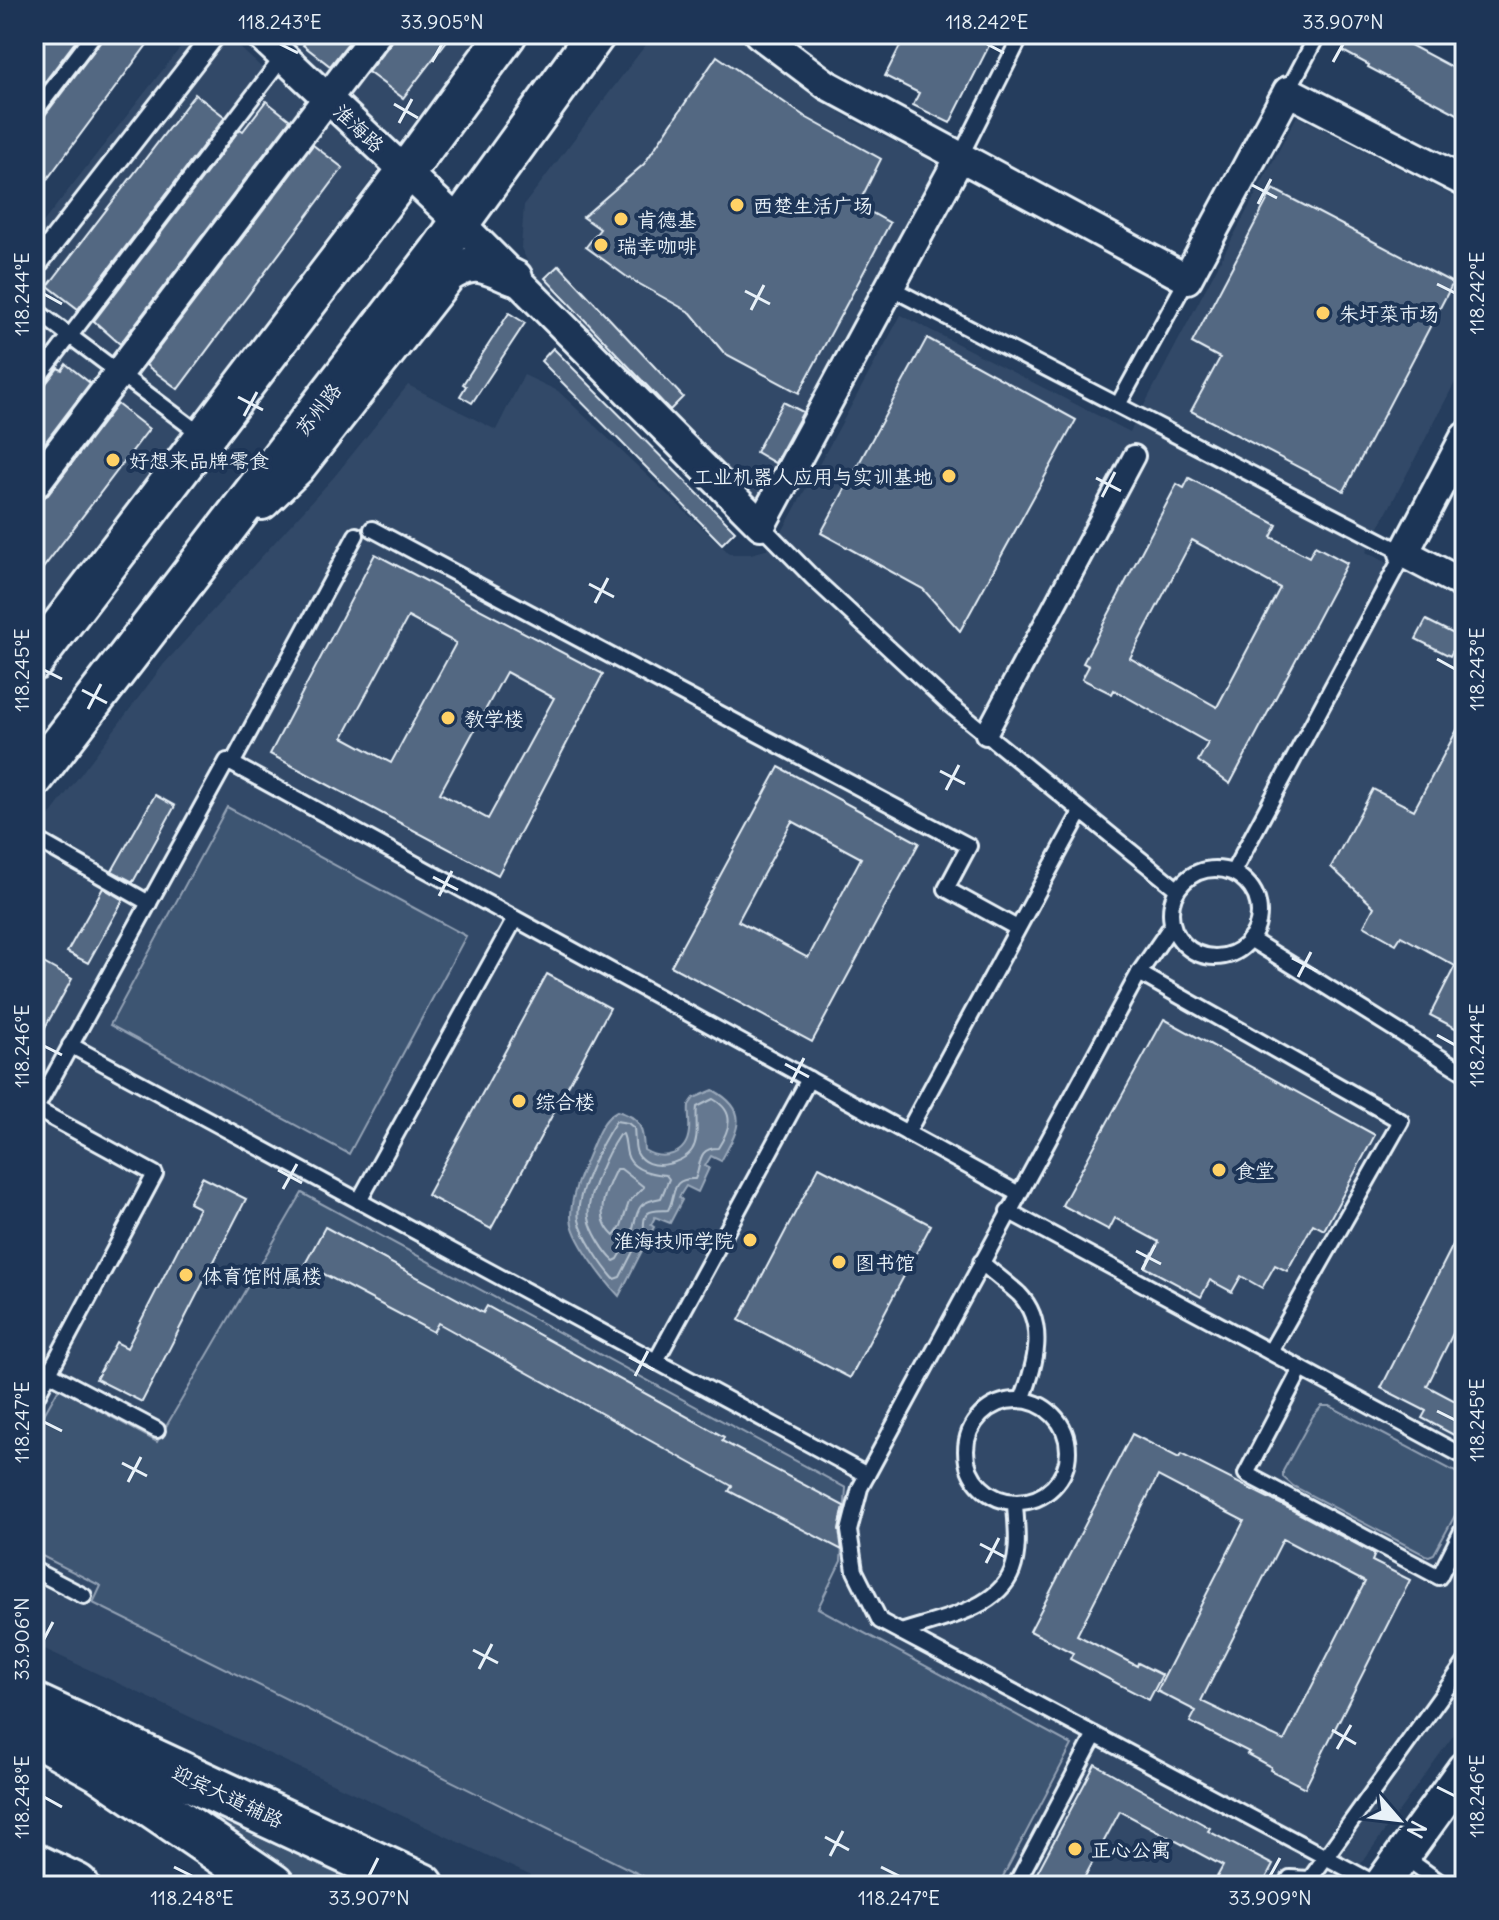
<svg xmlns="http://www.w3.org/2000/svg" width="1499" height="1920" font-family="Delius,'LXGW WenKai TC',sans-serif">
  <style>
    .built { fill: #334a68 }
    .green { fill: #3e5472; stroke: #93a2b5; stroke-width: 2 }
    .water { fill: #657890; stroke: #99a8ba; stroke-width: 2 }
    .lines { fill: none; stroke-linecap: round; stroke-linejoin: round }
    .shore { stroke: #b4c1ce; stroke-width: 2 }
    .building { fill: #536782; stroke: #e8f1f8; stroke-width: 2; fill-rule: evenodd }
    .service-casing { stroke: #e8f1f8; stroke-width: 20 }
    .pedestrian-casing { stroke: #e8f1f8; stroke-width: 26 }
    .minor-casing { stroke: #e8f1f8; stroke-width: 34 }
    .tertiary-casing { stroke: #e8f1f8; stroke-width: 40 }
    .secondary-casing { stroke: #e8f1f8; stroke-width: 44 }
    .primary-casing { stroke: #e8f1f8; stroke-width: 50 }
    .trunk-casing { stroke: #e8f1f8; stroke-width: 50 }
    .service { stroke: #1d3557; stroke-width: 14 }
    .pedestrian { stroke: #1d3557; stroke-width: 20 }
    .minor { stroke: #1d3557; stroke-width: 28 }
    .tertiary { stroke: #1d3557; stroke-width: 34 }
    .secondary { stroke: #1d3557; stroke-width: 38 }
    .primary { stroke: #1d3557; stroke-width: 44 }
    .trunk { stroke: #1d3557; stroke-width: 44 }
    .ticks { fill: none; stroke: #e8f1f8; stroke-width: 3 }
    .poi-dot { fill: #ffd166; stroke: #1d3557; stroke-width: 3 }
    .labels { text-anchor: middle; dominant-baseline: central; stroke-width: 8; stroke-linejoin: round; paint-order: stroke }
    .street-label { font-size: 20px; fill: #e8f1f8; stroke: #1d3557 }
    .poi-label { font-size: 20px; fill: #e8f1f8; stroke: #1d3557; text-anchor: start }
    .neatline { fill: none; stroke: #e8f1f8; stroke-width: 3 }
    .ticks-label { font-size: 20px; text-anchor: middle; fill: #e8f1f8 }
  </style>
  <rect width="100%" height="100%" fill="#253d5d"/>
  <filter id="ink" filterUnits="userSpaceOnUse"><feTurbulence type="fractalNoise" baseFrequency=".0125" numOctaves="2"/><feDisplacementMap in="SourceGraphic" scale="16" xChannelSelector="R" yChannelSelector="G"/><feConvolveMatrix kernelMatrix="1 2 1 2 8 2 1 2 1" color-interpolation-filters="sRGB"/></filter>
  <g filter="url(#ink)">
    <g class="built">
      <polygon points="191,34 225,34 274,79 308,34 481,34 34,627 34,234"/>
      <polygon points="654,34 734,34 848,118 928,159 934,165 936,176 761,509 534,275 521,248 524,205"/>
      <polygon points="1297,116 1465,202 1465,363 1366,552 1465,604 1465,1719 1345,1886 553,1886 34,1644 34,836 164,664 334,477 408,385 496,430 524,375 558,391 730,554 751,554 766,550 782,532 901,315 1130,432"/>
    </g>
    <g class="green">
      <polygon points="227,807 466,936 349,1154 110,1025"/>
      <polygon points="302,1193 846,1488 841,1561 818,1608 1072,1745 998,1886 663,1886 93,1603 101,1586 34,1552 34,1432 59,1388 157,1442"/>
      <polygon points="1322,1406 1330,1406 1465,1477 1465,1497 1434,1554 1429,1556 1425,1555 1293,1486 1283,1477 1283,1471 1313,1416"/>
      <polygon points="145,1783 364,1886 286,1886"/>
    </g>
    <path class="water" d="M713,1090C751,1111 738,1130 721,1161L711,1156L705,1166L709,1168L698,1192L686,1186L679,1197L682,1200L670,1223L655,1217L651,1225L654,1227L619,1296C605,1281 571,1238 571,1217C571,1194 581,1173 590,1152C596,1137 603,1118 617,1111C640,1117 643,1127 644,1150C662,1161 687,1156 689,1131C690,1123 688,1114 689,1105L694,1098Z"/>
    <g class="lines">
      <g class="shore">
        <path d="M713,1099C736,1112 730,1129 718,1148C696,1148 702,1165 695,1179C669,1178 677,1194 668,1210C653,1211 642,1208 644,1230L620,1277L614,1279C603,1267 582,1236 579,1220C574,1195 602,1142 616,1121L628,1123L634,1128C635,1135 634,1147 637,1153C647,1173 682,1165 692,1150C700,1137 695,1121 697,1107Z"/>
        <path d="M623,1134C626,1141 625,1146 627,1154C631,1170 652,1174 666,1175L669,1179L661,1198C637,1202 638,1209 633,1229C631,1239 623,1250 618,1259L614,1261C605,1253 591,1231 589,1218C585,1198 608,1151 619,1135Z"/>
        <path d="M616,1169H621L644,1187L629,1202L621,1226L614,1236C593,1217 605,1191 616,1169Z"/>
      </g>
    </g>
    <g class="building">
      <polygon points="34,34 81,34 34,96"/>
      <polygon points="104,34 155,34 34,197 34,123 42,119 102,40"/>
      <polygon points="312,34 355,34 330,66 303,45"/>
      <polygon points="393,34 452,34 403,98 368,72 390,44"/>
      <polygon points="906,34 995,34 950,123 913,105 919,93 885,76"/>
      <polygon points="1352,34 1404,34 1401,40 1465,74 1465,118 1368,67 1369,65 1343,51"/>
      <polygon points="717,56 807,118 881,159 858,205 890,223 799,393 724,353 691,313 627,277 586,247 600,229 583,217 644,164"/>
      <polygon points="195,94 225,117 78,309 48,286"/>
      <polygon points="266,101 290,120 120,344 94,321 240,129 243,131"/>
      <polygon points="313,145 343,168 178,389 146,365"/>
      <polygon points="1273,189 1453,283 1344,491 1191,411 1220,358 1192,343"/>
      <polygon points="559,265 683,397 670,410 545,278"/>
      <polygon points="509,313 525,323 472,403 460,396 466,386 463,384"/>
      <polygon points="927,338 1076,420 960,631 923,589 821,533"/>
      <polygon points="553,348 735,531 722,544 541,361"/>
      <polygon points="66,364 90,383 34,457 34,393 41,390 58,368 62,370"/>
      <polygon points="783,402 803,412 775,463 756,452"/>
      <polygon points="117,404 149,429 34,580 34,502 48,495"/>
      <path d="M1189,478L1277,525L1271,537L1309,557L1315,546L1347,563L1230,784L1198,761L1208,743L1114,690L1112,694L1082,679L1089,666L1083,663L1177,484L1184,488ZM1192,540L1280,588L1217,707L1130,658Z"/>
      <path d="M375,554L603,674L498,875L270,754ZM408,617L456,643L391,763L343,737ZM506,672L554,698L488,819L440,793Z"/>
      <polygon points="1426,620 1460,637 1450,656 1416,639"/>
      <polygon points="1465,715 1465,1033 1430,1015 1455,966 1401,936 1396,944 1364,926 1374,907 1331,867 1373,789 1414,810"/>
      <path d="M779,767L919,843L812,1042L671,966ZM792,821L861,858L808,958L738,921Z"/>
      <polygon points="155,795 175,806 133,882 112,871"/>
      <polygon points="103,888 123,900 88,963 67,952"/>
      <polygon points="40,961 72,979 34,1047 34,972"/>
      <polygon points="547,974 610,1008 491,1229 427,1195"/>
      <polygon points="1164,1019 1375,1135 1324,1230 1313,1224 1287,1271 1275,1265 1262,1288 1241,1276 1232,1292 1210,1280 1201,1297 1145,1267 1159,1242 1115,1218 1109,1230 1062,1205"/>
      <polygon points="819,1167 931,1225 850,1378 739,1320"/>
      <polygon points="202,1177 246,1199 142,1402 96,1379 116,1342 127,1348 199,1208 189,1203"/>
      <polygon points="1465,1221 1465,1309 1427,1386 1465,1406 1465,1441 1422,1418 1426,1411 1381,1388"/>
      <polygon points="325,1227 483,1313 487,1306 724,1437 722,1441 844,1506 839,1529 842,1550 729,1491 732,1486 438,1323 433,1332 305,1264"/>
      <path d="M1132,1434L1179,1458L1181,1454L1302,1515L1375,1554L1372,1561L1410,1580L1305,1788L1270,1770L1271,1767L1247,1754L1249,1752L1190,1722L1196,1711L1157,1691L1244,1521L1158,1476L1077,1635L1137,1666L1138,1663L1162,1675L1149,1700L1070,1659L1073,1653L1030,1631ZM1283,1539L1365,1582L1284,1741L1201,1701Z"/>
      <polygon points="1095,1764 1210,1828 1208,1831 1273,1865 1262,1886 1212,1886 1223,1866 1120,1811 1080,1886 1030,1886"/>
    </g>
    <g class="lines">
      <g class="service-casing">
        <g id="service">
          <polyline points="1288,91 1318,34"/>
          <polyline points="34,113 94,34"/>
          <polyline points="960,157 1022,34"/>
          <polyline points="889,287 1404,553 1233,872"/>
          <polyline points="34,309 203,436"/>
          <polyline points="34,383 283,57"/>
          <polyline points="1118,405 1187,279"/>
          <polyline points="761,525 813,578 949,704 1177,889"/>
          <polyline points="372,529 969,846 946,889 1017,928"/>
          <polyline points="232,764 356,535"/>
          <polyline points="34,838 149,903"/>
          <circle cx="1215" cy="913" r="44"/>
          <polyline points="1172,925 1139,973 860,1488 849,1531 855,1571 880,1621 1380,1886"/>
          <polyline points="1250,939 1465,1073"/>
          <polyline points="1139,973 1401,1121 1270,1352"/>
          <polyline points="70,1045 867,1475"/>
          <polyline points="34,1108 155,1174 34,1401"/>
          <polyline points="34,1112 227,761 1017,1193"/>
          <polyline points="907,1133 1081,812"/>
          <polyline points="359,1201 515,919"/>
          <polyline points="1008,1211 1465,1457"/>
          <path d="M981,1262C993,1273 1007,1283 1019,1294C1048,1324 1035,1366 1022,1400"/>
          <polyline points="656,1361 809,1079"/>
          <polyline points="1301,1369 1246,1474 1439,1577 1465,1525"/>
          <polyline points="49,1373 157,1430"/>
          <circle cx="1017" cy="1451" r="51"/>
          <polyline points="34,1570 84,1596"/>
          <path d="M901,1632C937,1620 997,1610 1012,1571C1020,1549 1016,1525 1015,1503"/>
          <polyline points="1403,1856 1445,1886"/>
          <polyline points="1015,1886 1095,1735"/>
          <polyline points="1286,1886 1290,1878 1310,1879 1465,1663"/>
        </g>
      </g>
      <g class="pedestrian-casing">
        <g id="pedestrian">
          <polyline points="34,267 215,34"/>
          <polyline points="986,734 1134,456"/>
        </g>
      </g>
      <g class="minor-casing">
        <g id="minor">
          <polyline points="259,34 460,223 761,525 960,157"/>
          <polyline points="759,34 827,85 1187,279 1288,91 1465,182"/>
          <polyline points="1465,437 1404,553 1465,585"/>
          <polyline points="34,485 376,34"/>
        </g>
      </g>
      <g class="tertiary-casing">
        <g id="tertiary">
          <path d="M262,502L297,468L448,275C476,256 487,267 515,278"/>
          <polyline points="1381,1886 1465,1769"/>
        </g>
      </g>
      <g class="secondary-casing">
        <g id="secondary">
          <polyline points="34,661 406,172 507,34"/>
          <polyline points="34,778 438,253 596,34"/>
        </g>
      </g>
      <g class="primary-casing">
        <polyline id="primary" points="34,1706 422,1886"/>
      </g>
      <g class="trunk-casing">
        <g id="trunk">
          <polyline points="34,1732 100,1769 272,1886"/>
          <polyline points="34,1866 76,1886"/>
        </g>
      </g>
      <use href="#service" class="service"/>
      <use href="#pedestrian" class="pedestrian"/>
      <use href="#minor" class="minor"/>
      <use href="#tertiary" class="tertiary"/>
      <use href="#secondary" class="secondary"/>
      <use href="#primary" class="primary"/>
      <use href="#trunk" class="trunk"/>
    </g>
  </g>
  <path class="ticks" d="M280,44L298,53M987,44L1004,53M432,62L442,44M1333,62L1343,44M394,104L418,118M399,123L412,99M1252,185L1277,198M1258,204L1271,179M1437,284L1455,293M745,291L770,304M44,294L62,304M751,310L764,285M238,397L263,410M244,416L257,392M1096,478L1121,491M1102,497L1115,472M589,584L614,597M595,603L608,578M1437,659L1455,669M44,670L62,679M82,690L107,703M88,709L101,684M940,771L965,784M946,790L959,765M433,877L458,890M439,896L452,871M1292,958L1317,971M1298,977L1311,952M1437,1035L1455,1045M44,1046L62,1055M785,1064L809,1077M791,1083L804,1058M278,1170L302,1183M283,1189L297,1164M1136,1251L1161,1264M1142,1270L1155,1245M629,1357L654,1370M635,1376L648,1351M1437,1411L1455,1420M44,1422L62,1431M122,1463L147,1476M128,1482L141,1457M980,1544L1005,1557M986,1563L999,1538M44,1639L53,1622M473,1650L498,1663M479,1669L492,1644M1332,1730L1356,1744M1337,1749L1351,1725M1437,1787L1455,1796M44,1797L62,1807M825,1837L849,1850M830,1856L843,1831M174,1867L192,1876M881,1867L899,1876M369,1876L378,1858M1270,1876L1280,1858"/>
  <g class="poi-dot">
    <circle cx="737" cy="205" r="8"/>
    <circle cx="621" cy="219" r="8"/>
    <circle cx="601" cy="245" r="8"/>
    <circle cx="1323" cy="313" r="8"/>
    <circle cx="113" cy="460" r="8"/>
    <circle cx="949" cy="476" r="8"/>
    <circle cx="448" cy="718" r="8"/>
    <circle cx="519" cy="1101" r="8"/>
    <circle cx="1219" cy="1170" r="8"/>
    <circle cx="750" cy="1240" r="8"/>
    <circle cx="839" cy="1262" r="8"/>
    <circle cx="186" cy="1275" r="8"/>
    <circle cx="1075" cy="1849" r="8"/>
  </g>
  <g class="labels">
    <g class="street-label">
      <text transform="translate(359 128) rotate(43)">淮海路</text>
      <text transform="translate(318 409) rotate(-52)">苏州路</text>
      <text transform="translate(228 1796) rotate(25)">迎宾大道辅路</text>
    </g>
    <g class="poi-label">
      <text x="753" y="205">西楚生活广场</text>
      <text x="637" y="219">肯德基</text>
      <text x="617" y="245">瑞幸咖啡</text>
      <text x="1339" y="313">朱圩菜市场</text>
      <text x="129" y="460">好想来品牌零食</text>
      <text x="933" y="476" text-anchor="end">工业机器人应用与实训基地</text>
      <text x="464" y="718">教学楼</text>
      <text x="535" y="1101">综合楼</text>
      <text x="1235" y="1170">食堂</text>
      <text x="734" y="1240" text-anchor="end">淮海技师学院</text>
      <text x="855" y="1262">图书馆</text>
      <text x="202" y="1275">体育馆附属楼</text>
      <text x="1091" y="1849">正心公寓</text>
    </g>
  </g>
  <rect width="1499" height="1920" fill="none" stroke="#1d3557" stroke-width="88"/>
  <g transform="translate(1399 1820) rotate(118)" stroke="#1d3557" stroke-width="6" paint-order="stroke">
  <path d="M0-6L14 30L0 20L-14 30Z" fill="#e8f1f8"/>
  <text y="-12" font-size="22" font-weight="bold" text-anchor="middle" fill="#e8f1f8">N</text>
  </g>
  <rect x="44" y="44" width="1411" height="1832" class="neatline"/>
  <g class="ticks-label">
    <text x="280" y="29">118.243°E</text>
    <text x="442" y="29">33.905°N</text>
    <text x="987" y="29">118.242°E</text>
    <text x="1343" y="29">33.907°N</text>
    <text transform="translate(1477 293) rotate(-90)" y="7">118.242°E</text>
    <text transform="translate(22 294) rotate(-90)" y="7">118.244°E</text>
    <text transform="translate(1477 669) rotate(-90)" y="7">118.243°E</text>
    <text transform="translate(22 670) rotate(-90)" y="7">118.245°E</text>
    <text transform="translate(1477 1045) rotate(-90)" y="7">118.244°E</text>
    <text transform="translate(22 1046) rotate(-90)" y="7">118.246°E</text>
    <text transform="translate(1477 1420) rotate(-90)" y="7">118.245°E</text>
    <text transform="translate(22 1422) rotate(-90)" y="7">118.247°E</text>
    <text transform="translate(22 1639) rotate(-90)" y="7">33.906°N</text>
    <text transform="translate(1477 1796) rotate(-90)" y="7">118.246°E</text>
    <text transform="translate(22 1797) rotate(-90)" y="7">118.248°E</text>
    <text x="192" y="1905">118.248°E</text>
    <text x="369" y="1905">33.907°N</text>
    <text x="899" y="1905">118.247°E</text>
    <text x="1270" y="1905">33.909°N</text>
  </g>
</svg>
